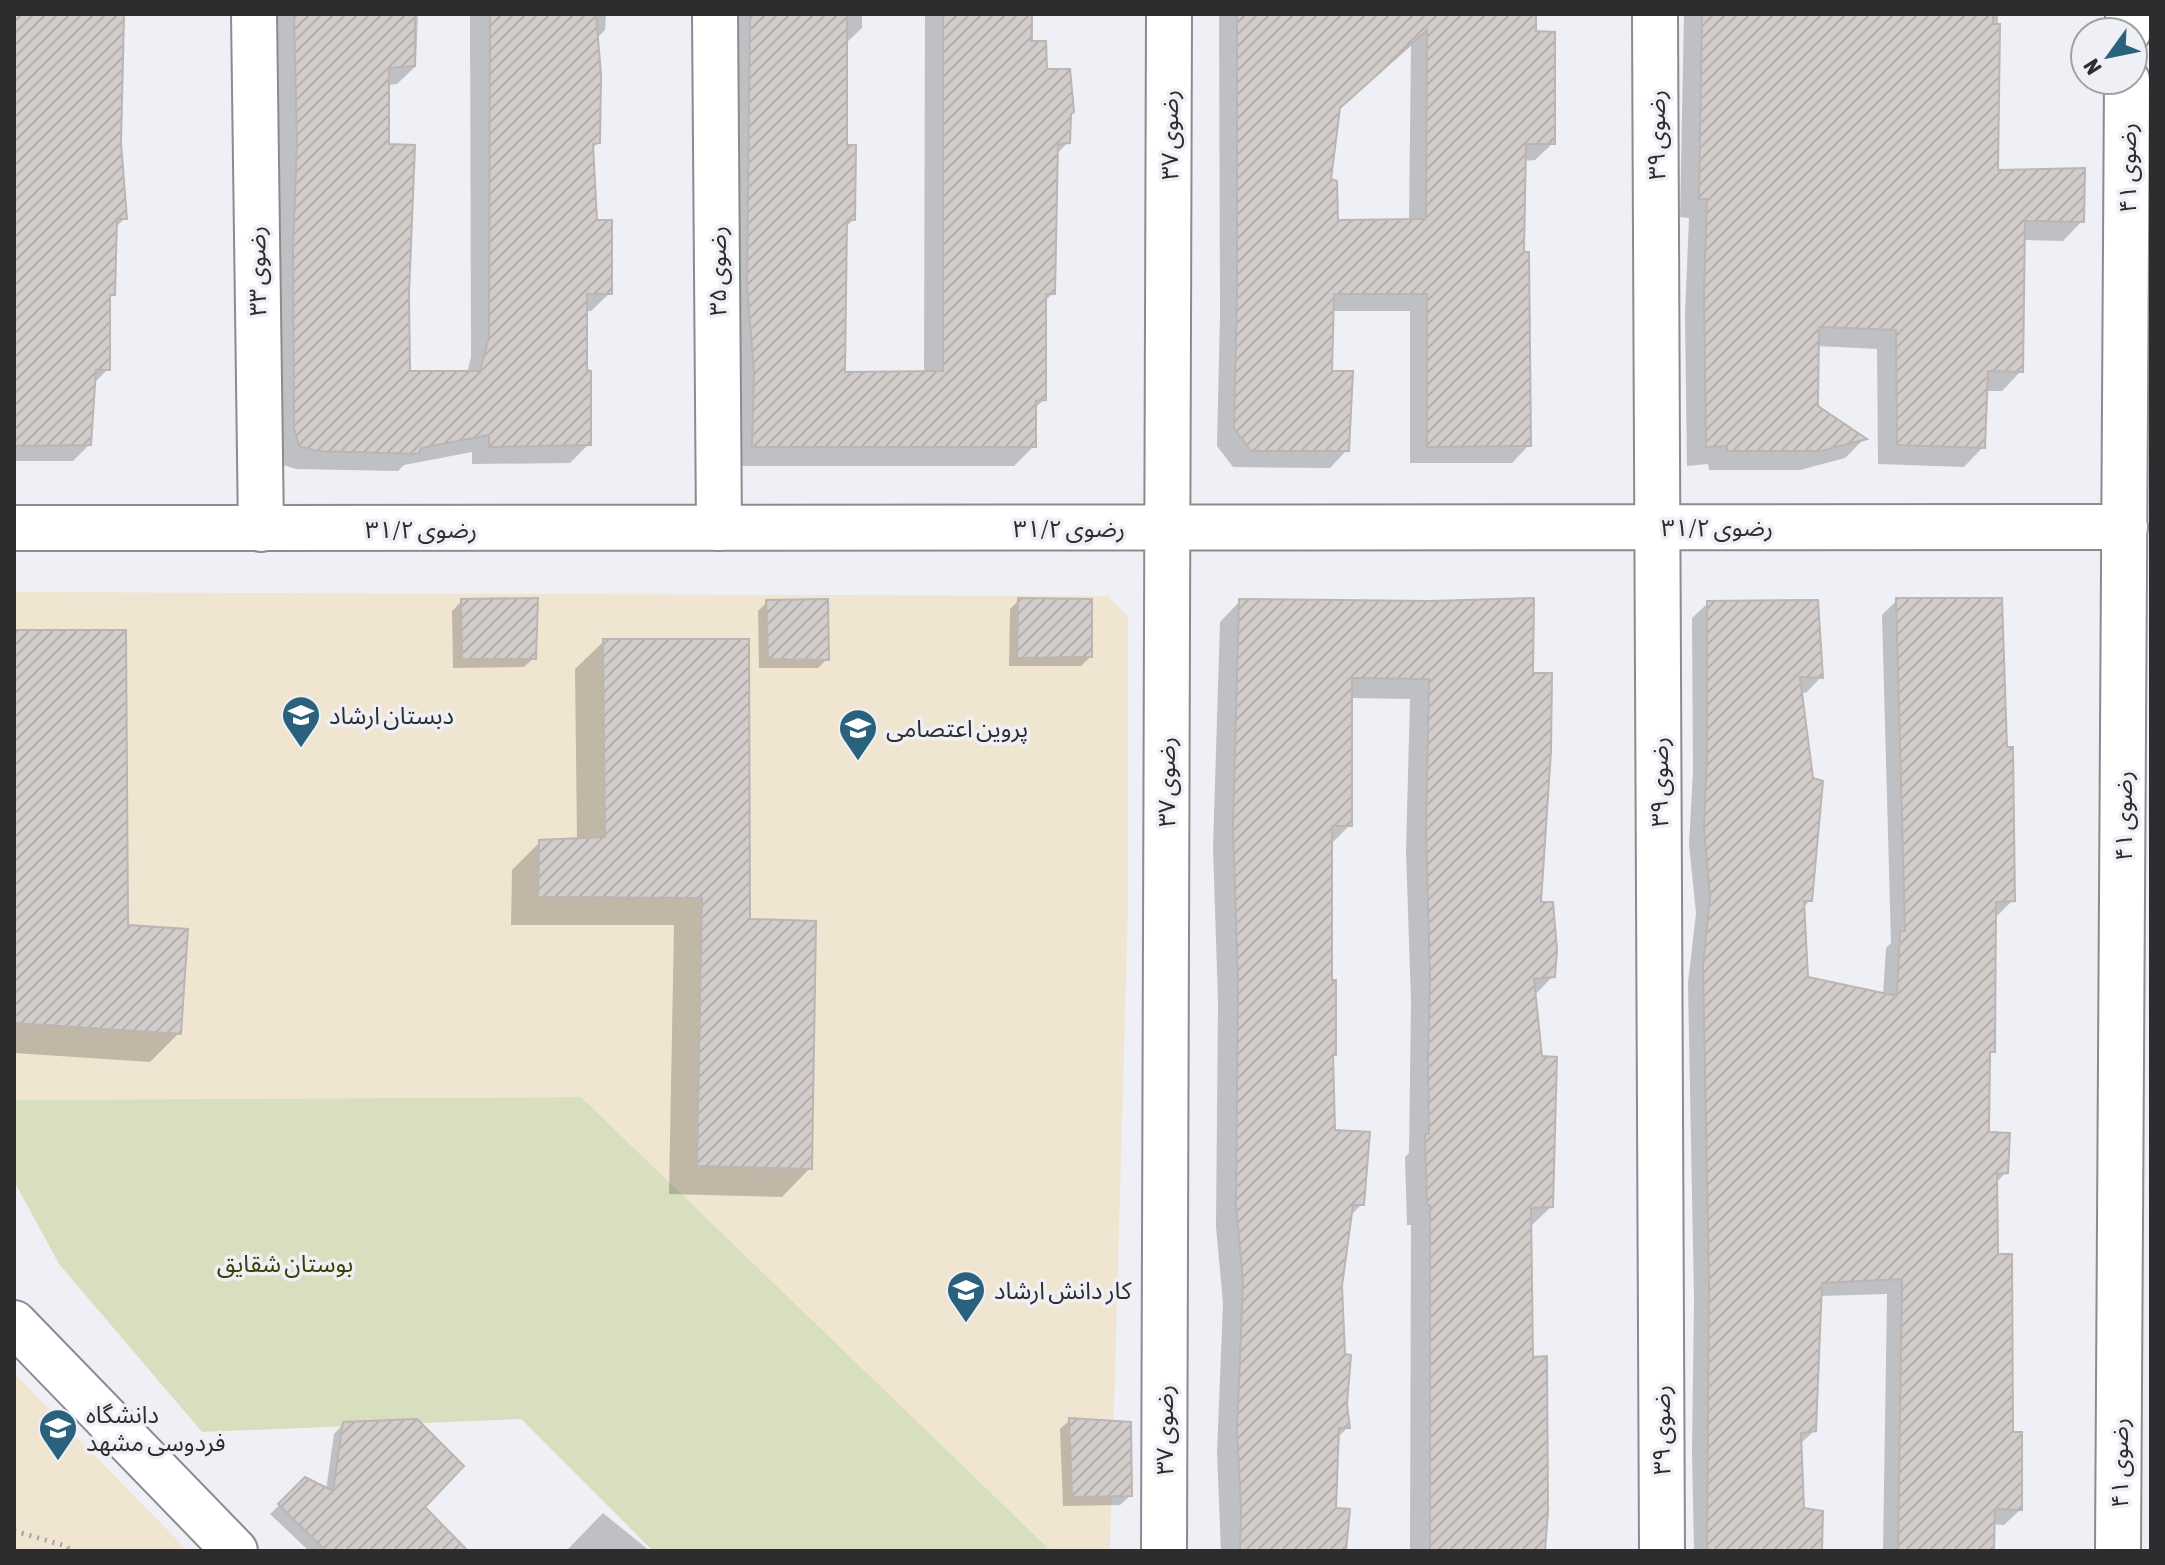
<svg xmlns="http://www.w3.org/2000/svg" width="2165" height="1565" font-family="'Asap Condensed','Noto Sans Arabic',sans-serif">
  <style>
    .education { fill: #f0e5d0 }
    .park { fill: #d8dfbf }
    .shadow { fill: #0003; fill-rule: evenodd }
    .building { fill: url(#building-hatch); stroke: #bbb5b3; stroke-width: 2; fill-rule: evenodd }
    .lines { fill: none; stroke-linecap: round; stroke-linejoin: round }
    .street-casing { stroke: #8b8b90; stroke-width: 48 }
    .path { stroke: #a2a3a7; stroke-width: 5; stroke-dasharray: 2 6; stroke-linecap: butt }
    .street { stroke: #fff; stroke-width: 44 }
    .labels { text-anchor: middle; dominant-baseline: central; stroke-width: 7; stroke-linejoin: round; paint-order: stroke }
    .street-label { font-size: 24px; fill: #2d2d2f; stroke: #eff0f5 }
    .poi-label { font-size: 24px; fill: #2d2d2f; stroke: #eff0f5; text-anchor: start }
    .park-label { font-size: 24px; fill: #384005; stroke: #eff0f5 }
  </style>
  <defs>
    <pattern id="building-hatch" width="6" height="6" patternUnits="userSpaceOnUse" patternTransform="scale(2)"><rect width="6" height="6" fill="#d2ccca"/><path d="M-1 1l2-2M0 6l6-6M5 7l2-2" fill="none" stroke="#b5b0ae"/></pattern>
  </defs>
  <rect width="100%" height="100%" fill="#eff0f5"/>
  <g class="education">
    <polygon points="14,592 1108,596 1128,616 1128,909 1110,1551 1051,1551 581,1097 14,1100"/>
    <polygon points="14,1373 188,1551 14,1551"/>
  </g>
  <polygon class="park" points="581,1097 1051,1551 653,1551 521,1419 202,1432 59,1264 14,1181 14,1100"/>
  <g class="shadow">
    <polygon points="14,14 121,14 119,143 125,218 115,228 113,294 108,300 108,369 93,384 89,445 73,461 14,461"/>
    <polygon points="418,14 416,66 397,84 387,85 387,146 407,295 408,373 467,373 471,357 470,14 606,14 605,30 596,39 598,143 592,149 595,222 610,293 591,311 585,311 589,444 570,463 472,464 472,452 404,465 398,471 296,469 280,464 275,265 279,164 276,15"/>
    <polygon points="732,14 862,14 862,28 845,44 845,146 853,220 845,228 843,374 924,373 925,14 1033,14 1033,43 1069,114 1068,142 1055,156 1053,293 1044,302 1044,399 1034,410 1034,446 1014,466 733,466"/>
    <path d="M1219,14H1534V33L1553,143L1535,160L1524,161L1522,254L1529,445L1512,463H1410V311H1331L1330,373L1347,450L1330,468L1233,467L1217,446L1220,314ZM1411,44L1409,222H1336L1329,180L1337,109Z"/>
    <polygon points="1684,14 1998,14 1996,172 2082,221 2063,241 2023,240 2021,371 2002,391 1985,391 1983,447 1964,467 1878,464 1877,349 1817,346 1816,407 1864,439 1845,458 1800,470 1709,470 1708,464 1687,466 1685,314 1689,218 1680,217"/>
    <polygon points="1019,600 1090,657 1081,666 1009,666 1010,609"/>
    <polygon points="1897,600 2013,900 1998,915 1994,915 1993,1051 1988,1056 1987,1134 2006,1172 1996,1183 1996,1256 2020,1510 2004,1525 1993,1524 1992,1551 1883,1551 1887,1294 1820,1296 1814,1431 1800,1444 1802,1510 1820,1551 1694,1551 1692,1450 1694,1299 1688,983 1696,913 1689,844 1693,772 1692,618 1708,603 1821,677 1806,693 1800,692 1810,900 1803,908 1806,978 1883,995 1886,948 1891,943 1882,615"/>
    <polygon points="462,601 534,658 524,667 453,668 452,611"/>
    <polygon points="1240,601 1531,675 1538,904 1553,976 1534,996 1551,1207 1529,1228 1531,1359 1543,1551 1410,1551 1411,1225 1407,1225 1405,1157 1409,1153 1411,1002 1406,851 1410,699 1350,698 1350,825 1330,845 1333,1132 1362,1204 1350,1216 1340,1286 1348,1427 1337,1438 1334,1510 1346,1551 1221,1551 1217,1453 1223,1303 1216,1227 1218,1002 1213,848 1220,622"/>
    <polygon points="767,602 827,659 818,668 759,668 758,611"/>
    <polygon points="14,632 126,927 179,1033 150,1062 14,1053"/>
    <polygon points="604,641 748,921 810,1168 782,1197 669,1194 674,925 511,925 512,870 540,842 577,840 575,669"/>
    <polygon points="1070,1420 1130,1496 1120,1505 1063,1506 1060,1429"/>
    <polygon points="343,1424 422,1507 465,1551 309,1551 270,1514 306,1480 326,1490 334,1434"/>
    <polygon points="603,1513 650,1551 566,1551"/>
  </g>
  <g class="building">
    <polygon points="14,14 124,14 121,143 127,219 117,219 115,295 110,295 110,370 96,370 91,445 14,446"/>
    <polygon points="294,14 415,14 415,66 389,68 389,144 415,145 409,295 410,371 480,371 489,337 490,14 596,14 601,75 600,143 593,144 597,220 612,220 612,294 587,294 587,370 591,371 591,445 489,447 489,435 421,448 419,454 316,451 299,446 294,428 293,245 297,145"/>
    <polygon points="750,14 847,14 847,145 856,145 855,220 847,220 845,372 943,371 943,14 1032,14 1031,41 1046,41 1047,69 1070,69 1074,112 1071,114 1070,143 1058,144 1055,294 1046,294 1046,400 1036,401 1036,447 752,447 754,372 747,286"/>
    <path d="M1237,14H1536V31L1555,32V144H1526L1524,252H1529L1531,446L1427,447V294H1334L1332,371H1353L1349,451H1251L1234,428L1237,295ZM1427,30L1426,219L1338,220L1337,181L1331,179L1340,108Z"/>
    <polygon points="1702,14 1993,14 1993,24 2000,24 1998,170 2085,168 2084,222 2025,221 2023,372 1988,371 1985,448 1897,445 1896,330 1819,327 1818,406 1867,439 1821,451 1727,451 1727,446 1706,447 1704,293 1707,199 1699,199"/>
    <polygon points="538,598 536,659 462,659 461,599"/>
    <polygon points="1018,598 1092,599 1092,657 1017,658"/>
    <polygon points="1534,598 1533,673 1552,673 1551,751 1541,902 1553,902 1557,950 1555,977 1534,979 1542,1056 1557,1057 1553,1207 1531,1208 1533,1357 1547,1356 1548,1511 1545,1551 1430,1551 1430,1205 1427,1205 1425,1134 1429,1134 1428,1062 1430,980 1426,830 1429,679 1352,678 1352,826 1332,826 1332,980 1336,980 1336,1055 1333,1055 1335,1130 1370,1132 1364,1205 1353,1205 1342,1286 1345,1354 1351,1355 1347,1404 1350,1428 1339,1428 1336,1508 1350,1509 1346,1551 1240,1551 1241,1508 1237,1431 1243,1281 1236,1205 1238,980 1233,827 1239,599 1430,601"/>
    <polygon points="1896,598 2002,598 2007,747 2013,747 2015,901 1996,902 1995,1052 1990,1052 1989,1132 2010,1133 2008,1173 1997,1174 1998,1254 2012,1254 2013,1432 2022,1432 2022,1510 1995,1509 1994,1551 1898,1551 1902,1279 1822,1283 1816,1431 1801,1433 1804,1508 1823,1511 1822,1551 1707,1551 1709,1282 1703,967 1710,897 1704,828 1707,756 1707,601 1818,600 1823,678 1800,677 1813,778 1823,781 1812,901 1804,901 1808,977 1897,996 1900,931 1905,931"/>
    <polygon points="828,599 829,660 768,659 766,600"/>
    <polygon points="14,630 126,630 128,925 188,929 181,1034 14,1023"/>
    <polygon points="603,639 749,639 750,919 816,921 812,1169 697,1166 702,898 538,897 539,840 605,837"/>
    <polygon points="1069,1418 1131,1422 1132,1496 1072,1497"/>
    <polygon points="417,1419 464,1466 425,1507 468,1551 326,1551 278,1504 305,1477 333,1491 343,1422"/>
  </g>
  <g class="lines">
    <g class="street-casing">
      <g id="street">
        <polyline points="254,14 261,529"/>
        <polyline points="715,14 719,528"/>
        <polyline points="1655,14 1662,1551"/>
        <polyline points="2128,32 2128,14"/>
        <polyline points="14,528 2125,527"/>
        <polyline points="14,1323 235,1551"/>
        <polyline points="1164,1551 1169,14"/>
        <polyline points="2118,1551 2127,80"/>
      </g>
    </g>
    <polyline class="path" points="14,1531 66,1546 71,1551"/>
    <use href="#street" class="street"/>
  </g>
  <defs>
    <g id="school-pin" transform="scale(2)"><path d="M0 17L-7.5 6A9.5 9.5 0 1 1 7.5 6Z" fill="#2a617c" stroke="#eff0f5"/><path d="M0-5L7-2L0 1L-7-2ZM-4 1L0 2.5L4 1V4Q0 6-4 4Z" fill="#fff"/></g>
    <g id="university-pin" transform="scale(2)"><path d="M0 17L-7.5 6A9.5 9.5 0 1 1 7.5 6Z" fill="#2a617c" stroke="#eff0f5"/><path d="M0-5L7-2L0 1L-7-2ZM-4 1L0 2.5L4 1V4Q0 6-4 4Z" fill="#fff"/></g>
  </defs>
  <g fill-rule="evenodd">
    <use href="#school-pin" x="301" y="715"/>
    <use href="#school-pin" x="858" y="728"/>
    <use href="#school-pin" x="966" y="1290"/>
    <use href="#university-pin" x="58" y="1428"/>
  </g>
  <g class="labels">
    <g class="street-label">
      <text transform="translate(1169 135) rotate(-90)">رضوی ۳۷</text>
      <text transform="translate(1656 135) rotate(-90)">رضوی ۳۹</text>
      <text transform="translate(2127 168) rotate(-90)">رضوی ۴۱</text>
      <text transform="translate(257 271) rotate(-91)">رضوی ۳۳</text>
      <text transform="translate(717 271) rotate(-90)">رضوی ۳۵</text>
      <text x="1717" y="527">رضوی ۳۱/۲</text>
      <text x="1069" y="528">رضوی ۳۱/۲</text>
      <text x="421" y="529">رضوی ۳۱/۲</text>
      <text transform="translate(1166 782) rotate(-90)">رضوی ۳۷</text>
      <text transform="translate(1659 782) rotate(-90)">رضوی ۳۹</text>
      <text transform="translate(2123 816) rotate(-90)">رضوی ۴۱</text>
      <text transform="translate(1164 1430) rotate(-90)">رضوی ۳۷</text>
      <text transform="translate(1661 1430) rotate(-90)">رضوی ۳۹</text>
      <text transform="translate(2119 1463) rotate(-90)">رضوی ۴۱</text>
    </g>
    <g class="poi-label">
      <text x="329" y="715">دبستان ارشاد</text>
      <text x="886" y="728">پروین اعتصامی</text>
      <text x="994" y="1290">کار دانش ارشاد</text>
      <text x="86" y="1414">دانشگاه<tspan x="86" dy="28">فردوسی مشهد</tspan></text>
    </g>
    <g class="park-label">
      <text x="285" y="1263">بوستان شقایق</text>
    </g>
  </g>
  <rect width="2165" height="1565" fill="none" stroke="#2d2d2f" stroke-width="32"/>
  <g transform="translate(2109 56) rotate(237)"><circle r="38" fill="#eff0f5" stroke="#a1a2a6" stroke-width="2"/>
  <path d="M0-6L14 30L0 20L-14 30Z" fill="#2a617c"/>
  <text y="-12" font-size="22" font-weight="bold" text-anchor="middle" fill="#2d2d2f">N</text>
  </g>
</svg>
